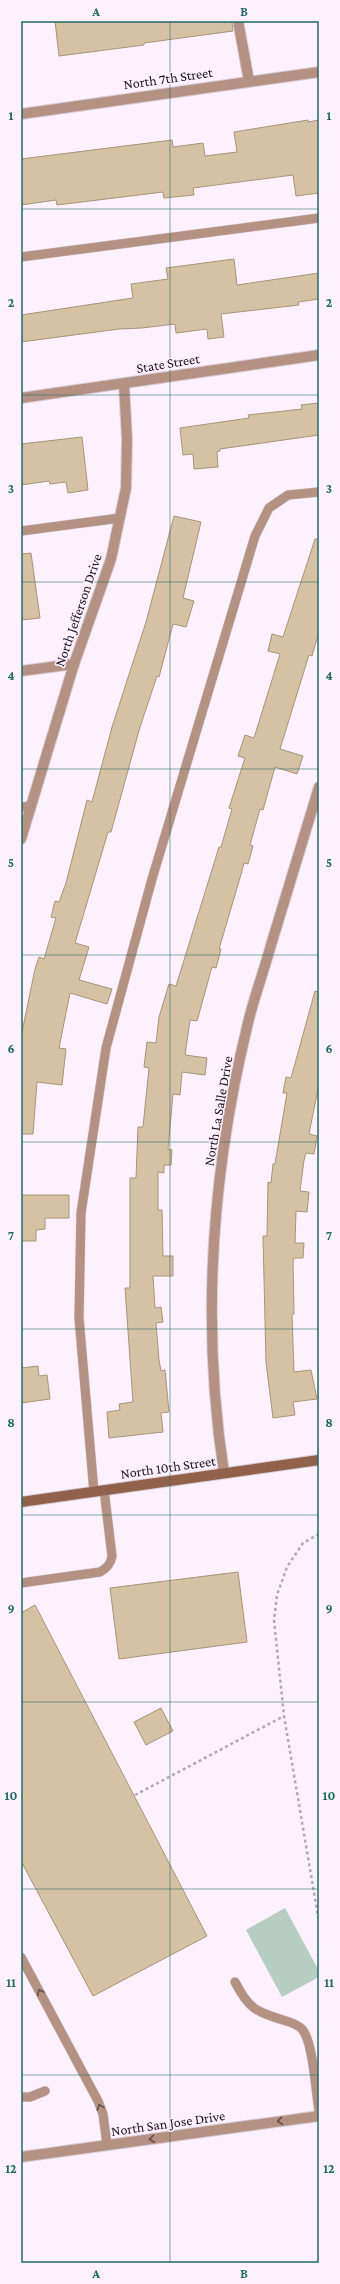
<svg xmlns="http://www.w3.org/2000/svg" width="340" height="2284" font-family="'Crimson Pro',serif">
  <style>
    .green { fill: #b5cec1 }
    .building { fill: #d5c2a5; stroke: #a89477 }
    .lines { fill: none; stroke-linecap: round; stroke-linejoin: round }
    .lane-casing { stroke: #d8cdd8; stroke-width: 10 }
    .street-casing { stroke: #d8cdd8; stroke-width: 12 }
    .secondary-casing { stroke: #d8cdd8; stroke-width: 12 }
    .path { stroke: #b3a8b3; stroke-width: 2.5; stroke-dasharray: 3 3; stroke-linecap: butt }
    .lane { stroke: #b49183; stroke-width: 9 }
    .street { stroke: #b49183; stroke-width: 10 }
    .secondary { stroke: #92614c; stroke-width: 10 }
    .oneway { stroke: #604b4a }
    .grid { fill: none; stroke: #1f6a65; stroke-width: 1; stroke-opacity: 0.55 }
    .labels { text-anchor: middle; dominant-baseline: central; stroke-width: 3; stroke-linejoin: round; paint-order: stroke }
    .street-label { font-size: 14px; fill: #1b121b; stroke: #fcf1fc }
    .neatline { fill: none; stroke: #1f6a65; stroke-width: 1.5 }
    .grid-label { font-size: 13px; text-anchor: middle; font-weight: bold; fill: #1f6a65 }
  </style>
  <rect width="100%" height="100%" fill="#fcf1fc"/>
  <polygon class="green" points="285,1908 319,1971 319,1977 282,1997 246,1930"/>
  <g class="building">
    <polygon points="55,21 232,21 233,31 144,43 144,45 59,56"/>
    <polygon points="308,120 308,122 319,120 319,193 296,196 293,175 193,188 194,195 164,198 163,192 57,205 56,200 21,205 21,159 172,140 173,147 203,143 205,156 237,152 234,132"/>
    <polygon points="234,259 237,285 319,273 319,299 298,302 299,305 221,314 224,337 208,339 207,329 176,333 175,324 142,328 119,329 21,342 21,315 133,298 131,284 168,279 166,268"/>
    <polygon points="319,403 319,435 220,449 220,451 217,452 218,467 194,469 193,454 183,455 180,428 249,418 248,415 302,409 301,405"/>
    <polygon points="82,437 88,490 68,493 66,482 50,484 49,481 21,485 21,444"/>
    <polygon points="174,516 201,522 183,598 194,601 186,627 173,624 159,677 157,676 140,727 111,832 108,832 75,943 89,947 79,980 112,989 107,1004 70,993 59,1048 66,1049 62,1085 37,1082 33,1134 21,1134 21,1037 35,969 39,957 44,959 56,918 51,917 55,901 59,902 66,883 87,800 92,802 112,727 146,622"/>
    <polygon points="315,539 319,539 319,632 312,656 309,655 280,749 303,756 297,774 275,767 263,810 260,809 250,845 253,846 248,864 244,863 242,871 219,949 221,949 216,968 212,967 197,1021 190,1020 185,1055 207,1058 205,1075 182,1072 180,1095 173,1094 168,1149 172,1150 171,1165 164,1165 164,1173 158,1172 158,1210 162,1210 163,1256 173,1256 173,1276 153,1276 155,1308 161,1307 163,1322 156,1323 159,1360 161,1371 165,1370 169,1412 161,1413 163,1432 109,1438 107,1412 120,1410 119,1404 133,1402 125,1288 130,1288 130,1178 136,1178 138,1127 143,1127 149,1068 144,1067 147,1042 156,1043 159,1017 169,984 176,986 219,847 221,847 232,809 229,808 245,758 238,756 245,735 254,738 280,654 268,651 272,634 283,637"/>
    <polygon points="31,553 40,618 21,620 21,554"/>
    <polygon points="315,991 319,992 319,1084 309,1134 317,1136 314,1154 306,1153 304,1160 300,1191 309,1192 307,1212 296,1211 295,1243 304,1243 303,1258 294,1258 293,1262 294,1314 292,1314 294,1372 311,1370 317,1399 293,1402 295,1415 273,1418 266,1362 263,1236 267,1236 268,1182 271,1183 273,1164 275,1164 287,1093 283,1093 286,1077 291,1078"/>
    <polygon points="21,1195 69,1195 69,1218 45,1218 45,1229 36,1230 36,1241 21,1241"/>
    <polygon points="38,1366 39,1376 47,1375 50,1399 21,1403 21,1368"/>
    <polygon points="238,1572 247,1642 119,1659 110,1588"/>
    <polygon points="35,1605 207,1936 93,1996 21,1861 21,1613"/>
    <polygon points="161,1708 173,1731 146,1745 134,1722"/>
  </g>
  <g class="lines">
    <g class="lane-casing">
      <g id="lane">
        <polyline points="21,257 319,218"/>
        <polyline points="21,531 120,518"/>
        <polyline points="21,807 31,806"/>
        <polyline points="94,1492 79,1318 81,1213 106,1048 152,879 255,536 269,508 288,495 319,492"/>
        <path d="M21,1583L100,1572C107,1568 111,1564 112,1556L104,1490"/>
        <polyline points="21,1957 98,2101 103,2114 107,2145"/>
        <path d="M235,1982C249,2009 255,2011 283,2020C290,2022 297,2024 302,2029C313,2041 316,2093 319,2111"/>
        <polyline points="21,2097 30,2097 45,2091"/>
      </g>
    </g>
    <g class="street-casing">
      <g id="street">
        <polyline points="238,21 249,81"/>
        <polyline points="21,114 319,72"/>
        <polyline points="21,398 319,355"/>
        <polyline points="21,671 74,664"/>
        <polyline points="21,839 74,664 111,559 126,488 127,440 124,384"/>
        <path d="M224,1473C201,1323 212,1170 248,1023C254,997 264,971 271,945C287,893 303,840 319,787"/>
        <polyline points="21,2157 319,2116"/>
      </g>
    </g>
    <g class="secondary-casing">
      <polyline id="secondary" points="21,1502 319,1460"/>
    </g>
    <g class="path">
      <polyline points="319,1534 303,1543 287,1567 277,1595 274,1620 284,1716 319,1922"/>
      <polyline points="135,1795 284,1716"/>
    </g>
    <use href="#lane" class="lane"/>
    <use href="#street" class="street"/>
    <use href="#secondary" class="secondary"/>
  </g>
  <defs><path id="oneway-chevron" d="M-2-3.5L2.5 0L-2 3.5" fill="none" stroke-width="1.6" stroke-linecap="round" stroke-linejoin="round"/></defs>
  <g class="oneway">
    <use href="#oneway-chevron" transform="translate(40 1992) rotate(-118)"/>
    <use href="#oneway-chevron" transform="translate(100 2107) rotate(-110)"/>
    <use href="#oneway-chevron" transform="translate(280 2121) rotate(172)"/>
    <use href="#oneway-chevron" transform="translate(152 2139) rotate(172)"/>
  </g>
  <path class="grid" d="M170,21V2263M21,209H319M21,395H319M21,582H319M21,769H319M21,955H319M21,1142H319M21,1329H319M21,1515H319M21,1702H319M21,1889H319M21,2075H319"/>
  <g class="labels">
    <g class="street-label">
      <text transform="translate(168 78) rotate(-8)">North 7th Street</text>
      <text transform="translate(168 363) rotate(-9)">State Street</text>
      <text transform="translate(78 610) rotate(-71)">North Jefferson Drive</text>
      <text transform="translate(218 1111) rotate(-80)">North La Salle Drive</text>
      <text transform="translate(168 1467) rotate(-8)">North 10th Street</text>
      <text transform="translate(168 2123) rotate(-8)">North San Jose Drive</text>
    </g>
  </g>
  <rect width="340" height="2284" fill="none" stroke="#fcf1fc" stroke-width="44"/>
  <rect x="22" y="22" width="296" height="2240" class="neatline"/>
  <g class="grid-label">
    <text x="96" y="16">A</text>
    <text x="244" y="16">B</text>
    <text x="11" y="120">1</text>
    <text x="329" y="120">1</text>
    <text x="11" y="307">2</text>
    <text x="329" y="307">2</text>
    <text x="11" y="493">3</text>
    <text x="329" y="493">3</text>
    <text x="11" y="680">4</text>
    <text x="329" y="680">4</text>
    <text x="11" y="867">5</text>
    <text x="329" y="867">5</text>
    <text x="11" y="1053">6</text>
    <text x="329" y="1053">6</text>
    <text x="11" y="1240">7</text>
    <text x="329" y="1240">7</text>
    <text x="11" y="1427">8</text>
    <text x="329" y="1427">8</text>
    <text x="11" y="1613">9</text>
    <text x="329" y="1613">9</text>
    <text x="11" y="1800">10</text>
    <text x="329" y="1800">10</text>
    <text x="11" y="1987">11</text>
    <text x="329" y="1987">11</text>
    <text x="11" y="2173">12</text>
    <text x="329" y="2173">12</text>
    <text x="96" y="2278">A</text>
    <text x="244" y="2278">B</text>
  </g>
</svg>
